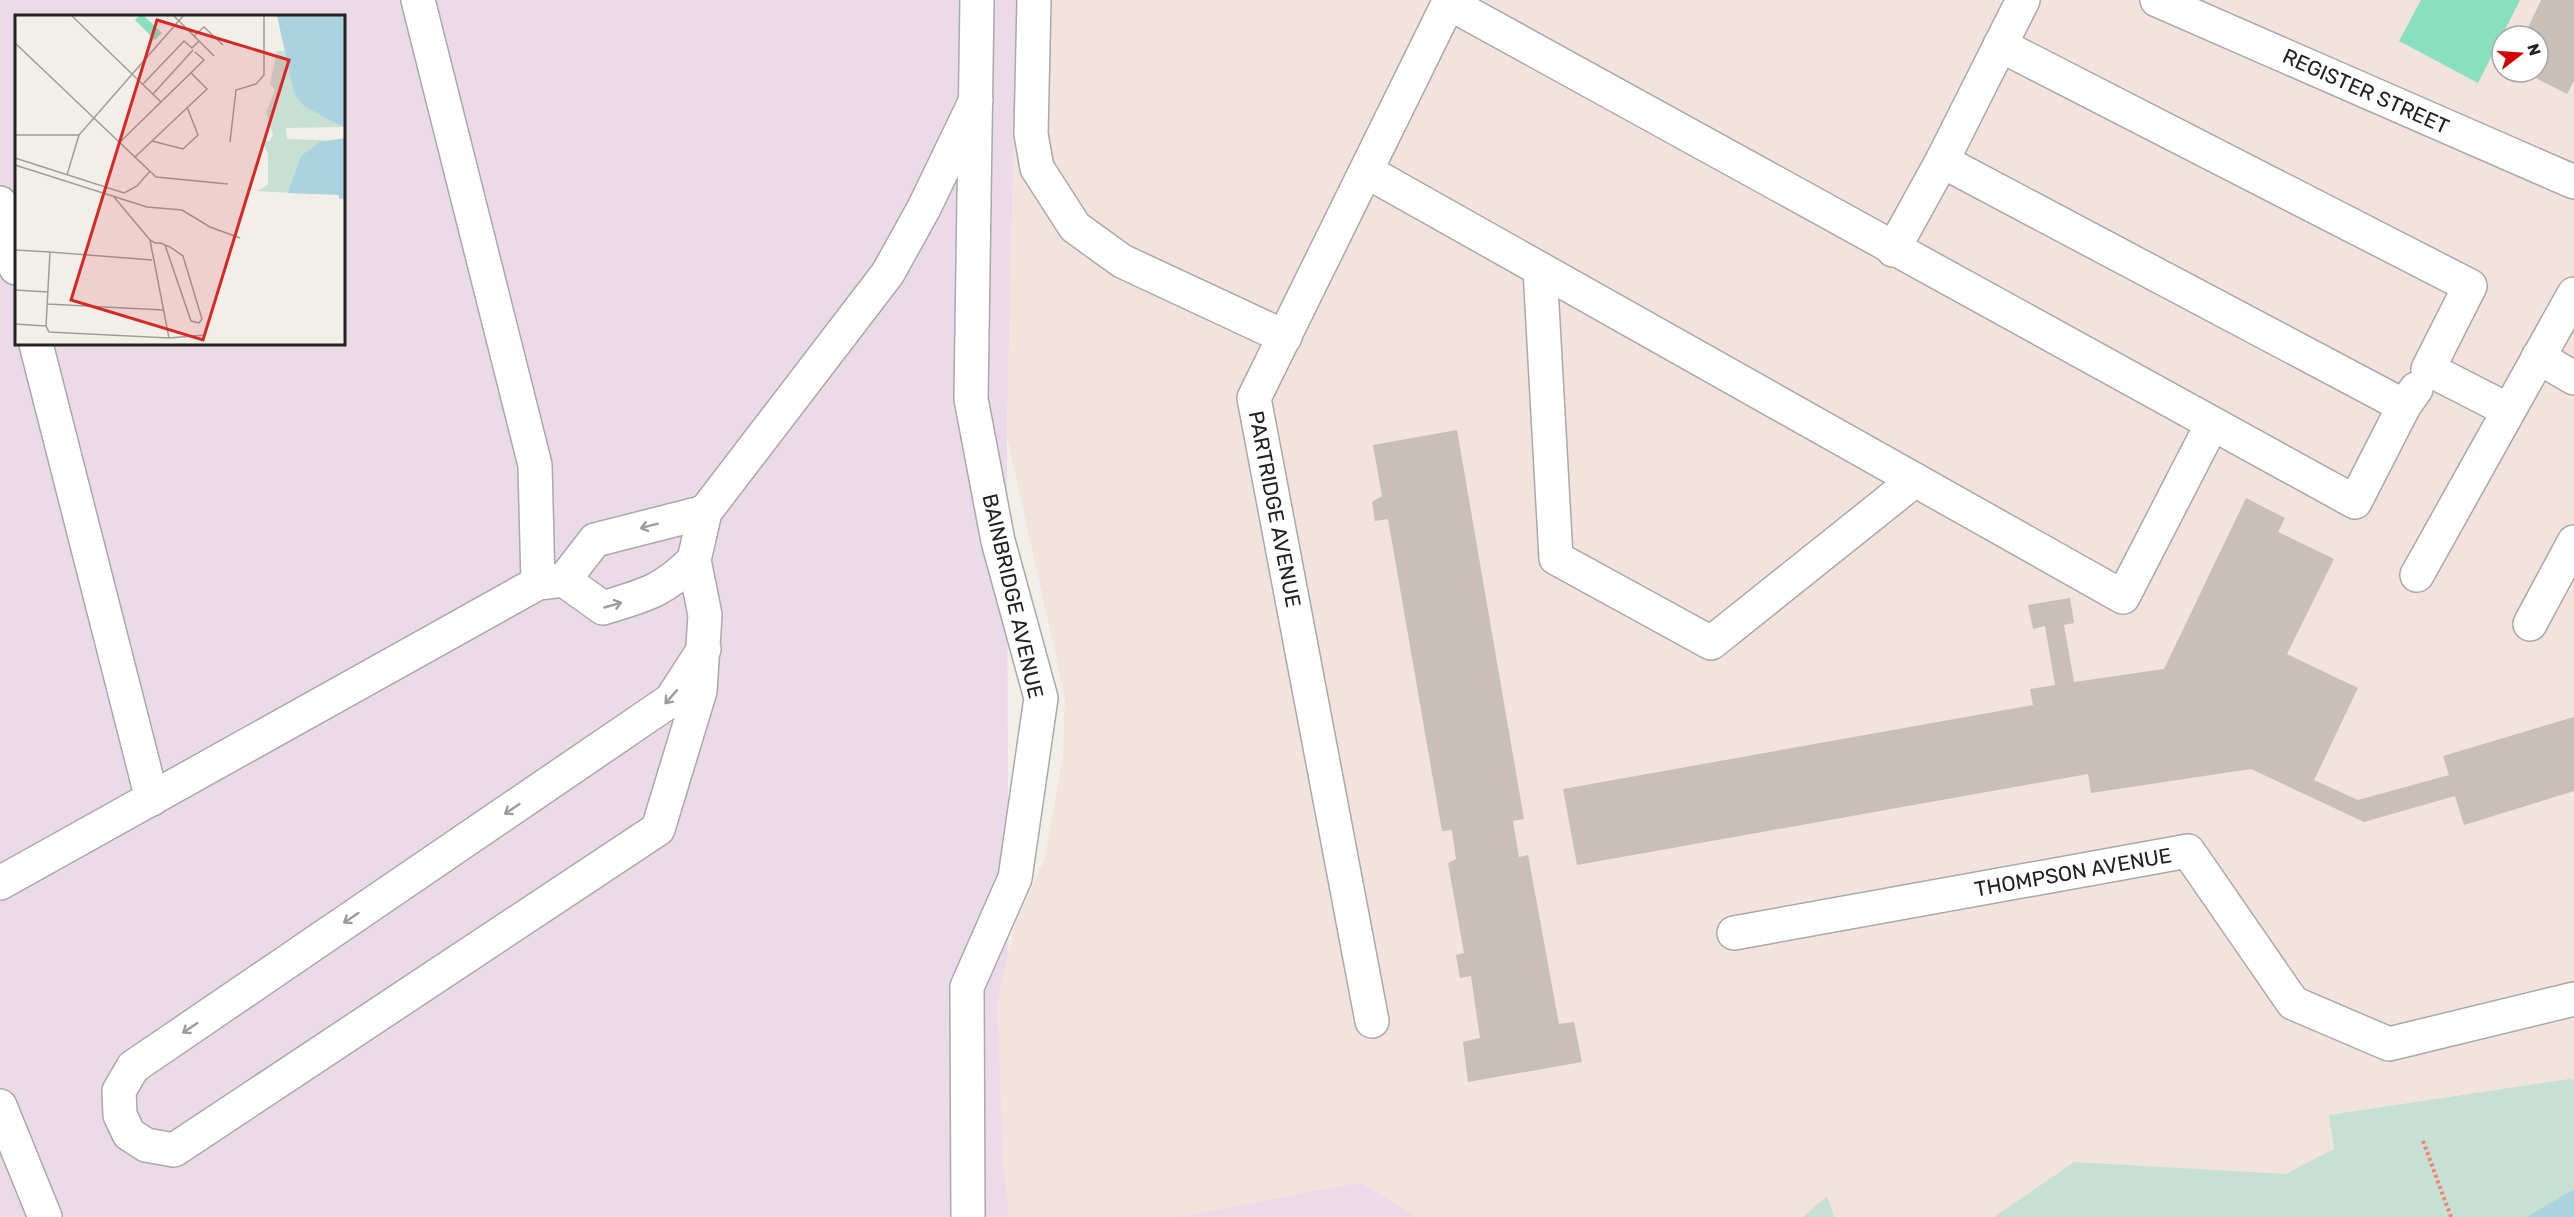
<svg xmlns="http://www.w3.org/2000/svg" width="2574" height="1217" font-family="Rubik,sans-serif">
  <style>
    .industrial { fill: #ebdbe8; fill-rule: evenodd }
    .military { fill: #f3e3dd; fill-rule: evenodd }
    .wetland { fill: #c6e0d4 }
    .pitch { fill: #88e0be }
    .water { fill: #aad3df }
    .building { fill: #c7bfb8 }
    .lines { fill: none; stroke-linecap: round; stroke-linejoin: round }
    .minor-casing { stroke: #a9a9a9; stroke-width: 36 }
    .path { stroke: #fa8072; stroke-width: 4; stroke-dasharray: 3 3; stroke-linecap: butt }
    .minor { stroke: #fff; stroke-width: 33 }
    .oneway { stroke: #9c9c9c }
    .labels { text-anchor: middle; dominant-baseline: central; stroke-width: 5; stroke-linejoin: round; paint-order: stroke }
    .street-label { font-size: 21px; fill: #222; stroke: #fff }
    .inset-road { fill: none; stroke: #9f9d99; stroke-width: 1.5 }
    .view { fill: #d62828; fill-opacity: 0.15; stroke: #d62828; stroke-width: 3 }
    .inset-edge { fill: none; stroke: #222; stroke-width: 3 }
  </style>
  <rect width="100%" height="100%" fill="#f2efe9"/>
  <g class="industrial">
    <path d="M0,0H1017L1007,436L1009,1217H0ZM16,16H344V344H16Z"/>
    <polygon points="1361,1182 1417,1217 1177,1217"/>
  </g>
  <path class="military" d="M1017,0H2574V1189L2527,1217H1417L1361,1182L1177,1217H1009L1003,1161L997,1002L1015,924L1044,861L1063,757L1065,697L1007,436ZM2502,36H2538V72H2502Z"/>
  <g class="wetland">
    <polygon points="2569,1079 2574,1080 2574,1189 2551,1203 2551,1217 1994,1217 2074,1162 2285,1174 2334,1149 2329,1115"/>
    <polygon points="1827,1196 1834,1217 1803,1217"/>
  </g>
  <polygon class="pitch" points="2421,0 2520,0 2478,83 2399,41"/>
  <polygon class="water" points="2574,1189 2574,1217 2527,1217"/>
  <g class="building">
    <polygon points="2541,0 2574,0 2574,81 2567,94 2530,75 2531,72 2538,72 2538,36 2524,36"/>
    <polygon points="1457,430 1524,819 1513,821 1519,857 1528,855 1559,1024 1574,1022 1582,1062 1468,1082 1463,1042 1480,1038 1471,976 1460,978 1456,955 1464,953 1448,863 1456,859 1452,830 1442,831 1388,519 1375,521 1372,502 1382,496 1373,445"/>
    <polygon points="2246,498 2285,518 2278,532 2334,559 2287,654 2358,688 2314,780 2358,800 2449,775 2443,756 2574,717 2574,791 2464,825 2455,796 2364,822 2251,769 2091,793 2088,774 1577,865 1563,789 2033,705 2030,689 2055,685 2045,626 2033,629 2028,605 2070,598 2074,623 2064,625 2074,682 2164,669"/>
  </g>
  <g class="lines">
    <g class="minor-casing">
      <g id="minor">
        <polyline points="418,0 535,465 538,583"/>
        <polyline points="1034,0 1031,134 1037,168 1075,227 1122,261 1285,337"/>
        <polyline points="2157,0 2574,182"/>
        <polyline points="1449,3 2355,502 2404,406"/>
        <polyline points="2000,45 2470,286 2428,369 2508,410"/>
        <polyline points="1942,161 2404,406 2416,389"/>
        <polyline points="1366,171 2123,597 2212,424"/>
        <polyline points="0,203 16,268"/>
        <polyline points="1893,250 1942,161 2023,0"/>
        <polyline points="1540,269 1556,558 1711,643 1915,480"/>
        <polyline points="36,344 152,799"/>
        <polyline points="2538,357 2574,378"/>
        <polyline points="2417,575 2574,294"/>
        <polyline points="564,580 595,540 705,512"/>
        <polyline points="2530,624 2574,542"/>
        <polyline points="704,649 671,700 133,1067 119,1091 120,1115 129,1134 146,1145 174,1150 658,829 700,691 705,615 694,560 705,512 888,273 924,208 976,100"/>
        <path d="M0,883L538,583L564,580L603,608C645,595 662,592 694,560"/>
        <polyline points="1734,933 2188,851 2293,1003 2389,1044 2574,999"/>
        <polyline points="1372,1021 1254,398 1450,0"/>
        <polyline points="0,1106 45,1217"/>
        <polyline points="968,1217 967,987 1015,878 1041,698 998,541 971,399 977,0"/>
      </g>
    </g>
    <polyline class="path" points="2423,1141 2451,1217"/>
    <use href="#minor" class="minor"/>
  </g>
  <defs><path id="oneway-shaft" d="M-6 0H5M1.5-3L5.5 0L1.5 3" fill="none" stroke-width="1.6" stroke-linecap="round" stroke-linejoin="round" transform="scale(1.5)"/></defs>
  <g class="oneway">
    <use href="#oneway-shaft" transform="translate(649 526) rotate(165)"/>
    <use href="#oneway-shaft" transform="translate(613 605) rotate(-16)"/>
    <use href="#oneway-shaft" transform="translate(671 697) rotate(131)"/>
    <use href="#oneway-shaft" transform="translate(512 809) rotate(146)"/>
    <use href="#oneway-shaft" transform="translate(351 918) rotate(146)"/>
    <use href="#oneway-shaft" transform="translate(190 1028) rotate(146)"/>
  </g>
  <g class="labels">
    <g class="street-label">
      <text transform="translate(2366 91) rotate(24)">REGISTER STREET</text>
      <text transform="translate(1275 509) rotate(79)">PARTRIDGE AVENUE</text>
      <text transform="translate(1013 596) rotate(77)">BAINBRIDGE AVENUE</text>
      <text transform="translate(2073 872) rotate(-10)">THOMPSON AVENUE</text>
    </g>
  </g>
  <g transform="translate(15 15)">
    <rect width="330" height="330" fill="#f2efe9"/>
    <path d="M262,36H269L272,47L327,109L326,112L271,113L272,124L330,126L280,178L242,176L253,170V139L247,126H255L258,119L251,98L260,75L255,69Z" fill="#c6e0d4"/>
    <path d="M124,1H129L147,18L140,25L120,5Z" fill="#88e0be"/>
    <path d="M262,1H330V113L289,91L279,78ZM330,123V184L272,181L286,141L305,127Z" fill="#aad3df"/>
    <path d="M271,178L324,180V184L269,181Z" fill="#f2efe9"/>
    <path class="inset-road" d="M57,1L146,87M159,1L199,41M179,21L189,12L208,30M0,28L141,162L213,169M128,69L169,26L177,33L184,26M138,79L178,35M0,120H64L168,1M137,126L168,134L183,120L172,92M105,127L189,45L180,37M215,127L221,75L241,69L249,60V1M120,142L192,74L176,58M0,143L109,178L122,171L135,156M0,150L132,192L167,195L195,212L225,223M52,160L64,120M99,182L135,225L140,228H146L150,230L155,232L168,241L187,304L184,308L176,306L150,230M135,225L154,323L34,317L31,311L35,237L137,245M0,235L35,237M0,275L33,277M32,289L148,295M0,309L31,311M154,323L190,320"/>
    <path class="view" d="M142,5L274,45L188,325L56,285Z"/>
    <rect width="330" height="330" class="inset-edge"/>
  </g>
  <g transform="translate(2520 54) rotate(73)"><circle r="28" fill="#ffffff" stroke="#a7a7a7" stroke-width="1.5"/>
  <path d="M0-4.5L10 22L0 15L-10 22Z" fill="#d40000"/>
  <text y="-9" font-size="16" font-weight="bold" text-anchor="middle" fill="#222222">N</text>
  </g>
</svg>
